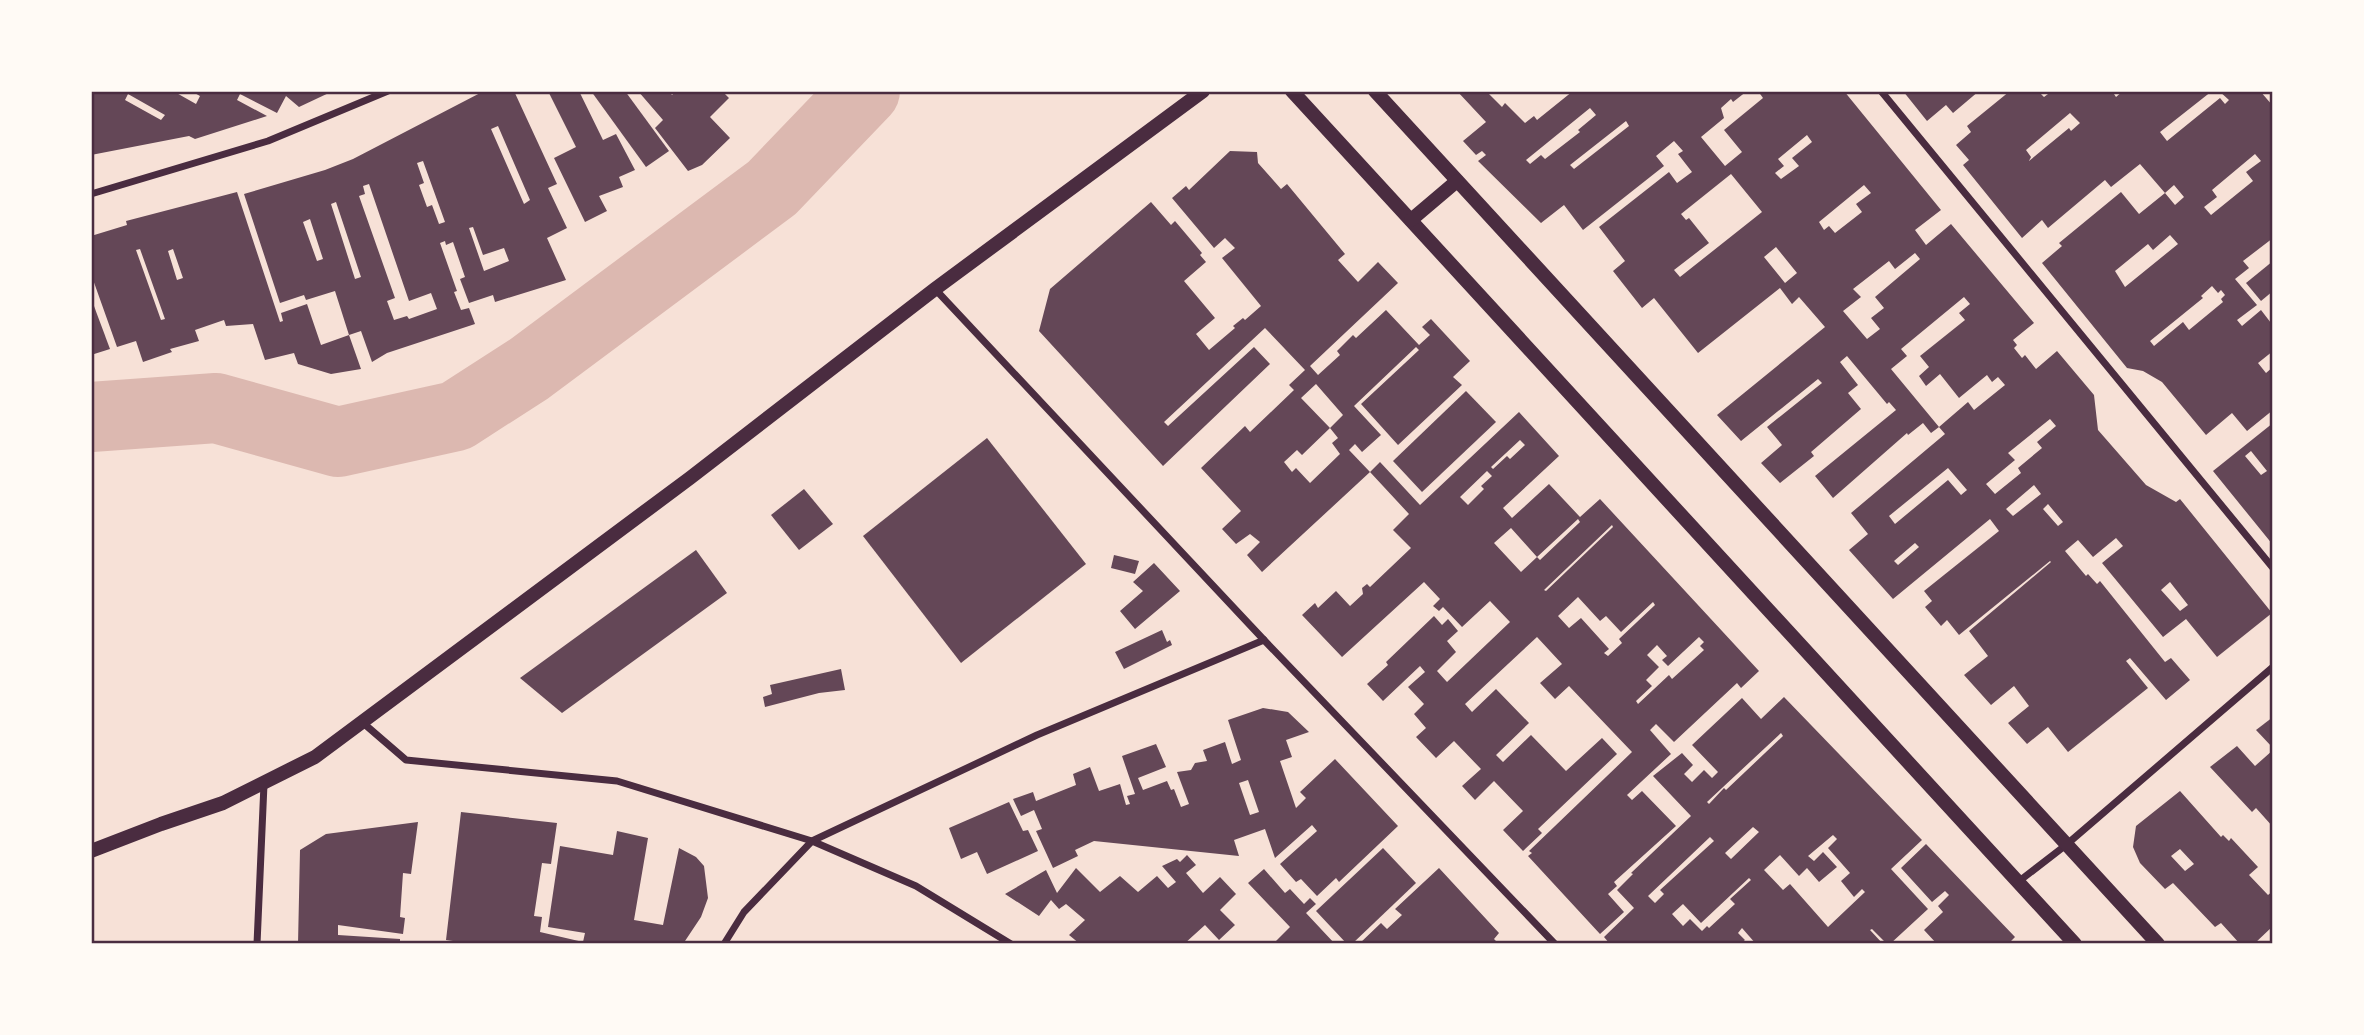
<svg xmlns="http://www.w3.org/2000/svg" width="2364" height="1035" font-family="Barlow,sans-serif">
  <style>
    .lines { fill: none; stroke-linecap: round; stroke-linejoin: round }
    .river { stroke: #dcb8b0; stroke-width: 70 }
    .building { fill: #644757; fill-rule: evenodd }
    .minor { stroke: #4a2c40; stroke-width: 7 }
    .secondary { stroke: #4a2c40; stroke-width: 14 }
    .neatline { fill: none; stroke: #4a2c40; stroke-width: 2.5 }
  </style>
  <rect width="100%" height="100%" fill="#f7e1d7"/>
  <g class="lines">
    <polyline class="river" points="91,417 216,408 338,442 456,416 529,369 772,188 865,91"/>
  </g>
  <g class="building">
    <path d="M91,91H173L196,104L200,96L191,91H333L299,107L286,96L277,113L240,94L237,100L267,116L195,139L189,136L91,155ZM128,94L165,115L161,120L125,100Z"/>
    <path d="M484,91H514L557,184L548,188L567,228L547,238L566,280L495,302L493,295L469,303L460,279L465,277L453,242L446,245L445,241L440,243L457,291L454,292L461,310L469,308L475,324L387,353L372,362L361,331L349,335L335,291L306,300L304,295L280,303L244,194L325,170L353,159ZM498,126L530,200L524,204L491,129ZM423,161L445,222L439,224L432,205L427,207L419,185L424,183L417,163ZM369,184L409,301L431,293L437,309L409,319L407,316L394,320L387,301L395,298L359,196L365,194L363,186ZM336,202L361,277L355,279L331,204ZM310,219L323,259L317,261L303,222ZM473,227L483,255L504,248L509,261L484,271L469,228Z"/>
    <polygon points="548,91 579,91 603,140 616,134 635,170 619,177 623,187 599,196 607,211 585,222 554,158 576,147"/>
    <polygon points="591,91 625,91 669,151 646,167"/>
    <polygon points="638,91 669,91 672,95 676,91 722,91 729,98 710,117 730,138 702,165 688,171 655,128 663,120"/>
    <path d="M1457,91H1486L1502,107L1505,103L1525,123L1534,116L1537,120L1573,91H1747L1733,102L1731,99L1721,108L1724,118L1701,137L1725,166L1742,152L1724,130L1763,98L1758,91H1844L1941,210L1915,230L1926,245L1951,224L2034,323L2013,340L2017,345L2014,348L2022,358L2025,355L2036,369L2057,351L2094,395L2098,430L2146,485L2176,502L2180,499L2272,613L2217,657L2186,619L2163,637L2102,563L2123,546L2116,538L2093,557L2078,540L2065,551L2086,576L2088,574L2097,584L2100,581L2165,662L2171,658L2190,680L2166,700L2130,658L2126,661L2148,688L2068,752L2048,727L2027,744L2008,723L2029,706L2014,686L1991,705L1964,675L1988,656L1969,631L2051,562L2050,561L1959,635L1947,620L1941,626L1925,607L1932,601L1924,591L1999,531L1990,519L1893,599L1849,550L1868,534L1851,513L1945,434L1939,427L1931,433L1923,423L1908,435L1907,433L1833,498L1815,476L1896,410L1889,402L1887,404L1847,356L1840,362L1858,385L1848,393L1861,409L1811,452L1814,456L1780,483L1761,463L1782,445L1767,427L1822,383L1818,379L1741,441L1717,415L1825,327L1799,297L1792,304L1780,288L1698,353L1654,298L1642,308L1613,271L1625,261L1599,227L1669,172L1677,183L1692,172L1678,154L1683,151L1674,141L1656,156L1664,166L1583,230L1564,205L1541,223L1478,161L1486,155L1482,151L1476,155L1463,141L1486,122ZM1590,108L1596,115L1578,130L1580,132L1545,159L1541,155L1530,164L1526,160ZM1626,121L1629,126L1574,169L1570,165ZM1807,135L1812,142L1792,158L1799,166L1781,179L1775,173L1784,166L1778,159ZM1731,174L1762,212L1680,277L1674,270L1709,243L1689,218L1686,220L1681,214ZM1864,185L1871,193L1856,204L1862,212L1835,233L1829,226L1824,230L1819,222ZM1776,247L1797,273L1785,283L1764,257ZM1915,253L1920,259L1875,297L1884,308L1871,318L1880,329L1867,339L1843,311L1861,297L1853,289L1889,261L1895,269ZM1964,297L1970,304L1959,313L1965,320L1920,356L1929,367L1919,376L1926,386L1940,374L1959,398L1987,375L1992,382L1998,377L2005,385L1974,410L1968,402L1939,427L1891,369L1907,356L1901,349ZM2050,419L2056,426L2037,442L2042,448L2018,468L2021,473L1995,494L1986,484L2015,460L2008,453ZM1948,468L1967,490L1961,495L1948,480L1895,524L1889,516ZM2034,485L2041,494L2013,516L2006,509ZM2048,504L2063,522L2058,526L2043,509ZM1915,543L1919,547L1898,565L1894,561ZM2170,582L2188,605L2180,611L2161,590Z"/>
    <polygon points="1903,91 1979,91 1953,113 1946,105 1927,121"/>
    <path d="M2010,91H2038L2044,97L2052,91H2112L2116,97L2123,91H2212L2160,132L2167,141L2220,98L2225,104L2229,100L2219,91H2260L2273,106V238L2243,261L2249,268L2235,279L2257,305L2237,320L2242,326L2261,310L2271,323L2273,321V351L2258,363L2266,373L2273,367V410L2247,431L2232,413L2206,435L2162,382L2143,371L2127,368L2042,263L2062,246L2059,243L2121,192L2139,214L2165,193L2175,205L2184,197L2174,185L2165,193L2140,164L2111,187L2105,180L2048,228L2042,220L2022,238L1963,165L1969,160L1956,145L1971,132L1967,126ZM2070,113L2080,123L2071,131L2069,128L2029,161L2031,157L2026,150ZM2255,154L2261,161L2246,172L2253,181L2211,215L2204,207L2217,197L2212,190ZM2170,235L2178,244L2125,287L2115,271L2148,244L2153,250ZM2212,286L2218,293L2221,290L2225,295L2221,299L2223,302L2189,330L2183,322L2154,346L2150,341L2203,298L2201,296Z"/>
    <path d="M1230,151L1257,152L1258,163L1281,189L1287,184L1345,254L1338,260L1358,282L1378,262L1398,283L1310,366L1318,375L1340,355L1337,351L1353,335L1356,338L1386,310L1419,345L1430,335L1422,327L1431,319L1470,361L1453,377L1462,385L1398,445L1361,404L1419,350L1416,347L1354,406L1381,435L1362,452L1355,444L1349,450L1370,472L1262,572L1247,555L1260,542L1250,534L1236,544L1222,529L1241,511L1201,468L1245,426L1250,432L1294,390L1289,385L1305,370L1265,328L1164,422L1168,426L1254,347L1270,364L1163,466L1039,331L1050,289L1151,202L1171,225L1175,221L1202,253L1200,255L1206,262L1184,281L1215,318L1196,334L1209,350L1235,328L1233,326L1243,318L1245,320L1261,306L1222,258L1235,248L1225,238L1214,248L1172,198L1186,186L1189,190ZM1316,384L1343,415L1330,428L1301,398ZM1330,428L1338,438L1332,443L1340,454L1310,483L1296,468L1292,472L1284,462L1297,450L1302,455Z"/>
    <path d="M237,192L280,322L283,321L281,313L307,304L321,345L349,335L361,369L331,374L298,364L294,353L265,360L253,324L226,326L224,320L195,330L199,341L170,349L172,352L143,362L136,341L117,347L91,274V236L127,225L126,221ZM140,249L165,319L161,320L136,250ZM173,249L183,278L177,280L168,251Z"/>
    <polygon points="2273,261 2273,291 2261,301 2246,283"/>
    <polygon points="91,298 110,349 91,355"/>
    <polygon points="1466,391 1496,422 1422,492 1393,461"/>
    <path d="M1519,412L1559,456L1503,508L1512,518L1549,484L1580,517L1600,499L1759,671L1741,688L1737,683L1674,742L1656,724L1650,730L1671,754L1627,795L1632,800L1642,791L1676,826L1614,882L1617,886L1608,894L1624,912L1600,934L1528,856L1532,853L1529,851L1632,752L1569,686L1555,699L1540,683L1562,664L1537,637L1465,704L1472,712L1496,689L1529,723L1496,755L1503,762L1531,735L1566,771L1602,738L1617,754L1538,829L1542,833L1523,851L1503,830L1523,811L1494,781L1475,800L1462,786L1481,769L1454,741L1436,758L1416,737L1426,728L1414,714L1424,704L1408,687L1425,672L1420,666L1383,701L1367,684L1388,665L1386,662L1434,616L1442,625L1448,619L1458,631L1447,641L1456,652L1437,671L1447,682L1510,622L1490,601L1462,627L1443,607L1439,611L1433,606L1440,599L1424,582L1342,657L1302,615L1315,603L1318,608L1336,591L1350,606L1363,594L1362,588L1367,584L1370,587L1411,548L1393,530L1409,514L1370,472L1380,462L1420,505ZM1520,440L1525,445L1510,459L1507,456L1493,469L1491,467ZM1487,471L1492,476L1481,486L1484,489L1468,505L1460,497ZM1578,519L1580,522L1540,560L1537,557L1521,572L1494,543L1511,528L1537,557ZM1612,525L1613,527L1546,591L1544,590ZM1578,597L1600,621L1606,616L1621,632L1653,602L1655,605L1619,639L1622,643L1608,656L1604,653L1609,649L1581,618L1569,628L1558,616ZM1699,637L1704,642L1700,646L1704,650L1672,679L1669,675L1638,704L1636,701L1652,686L1646,680L1659,667L1647,655L1657,645L1667,656L1662,660L1668,666Z"/>
    <path d="M2273,423V545L2213,471ZM2251,451L2267,471L2261,475L2245,456Z"/>
    <polygon points="987,438 1086,564 961,663 863,536"/>
    <polygon points="804,489 833,524 799,550 771,515"/>
    <polygon points="696,550 727,593 562,713 520,678"/>
    <polygon points="1114,555 1139,561 1135,574 1111,568"/>
    <polygon points="1154,563 1180,591 1135,629 1120,611 1143,591 1133,582"/>
    <polygon points="1162,630 1167,642 1170,640 1172,645 1124,669 1115,652"/>
    <polygon points="841,669 845,690 819,693 765,707 763,697 772,694 770,685"/>
    <path d="M1784,697L1922,840L1891,869L1928,909L1890,944H1887L1872,929L1870,930L1883,944H1756L1742,928L1738,933L1745,940L1740,944H1610L1604,937L1634,908L1617,890L1633,874L1631,873L1691,816L1653,776L1682,753L1693,765L1684,774L1692,782L1704,770L1712,778L1718,772L1692,745L1742,698L1761,719ZM1781,733L1783,736L1726,790L1724,788L1709,804L1707,802ZM1753,827L1759,832L1731,859L1725,853ZM1833,835L1837,839L1828,848L1850,873L1841,881L1854,897L1862,889L1865,892L1828,927L1790,884L1783,890L1764,870L1780,855L1799,876L1807,868L1819,882L1837,867L1823,852L1814,861L1808,856ZM1710,837L1714,841L1660,890L1664,894L1655,903L1648,896ZM1749,878L1751,880L1730,899L1735,904L1709,928L1707,926L1702,931L1690,919L1683,926L1672,914L1683,904L1701,923Z"/>
    <path d="M1263,708L1288,712L1309,732L1286,740L1292,757L1280,761L1296,808L1306,798L1300,792L1335,759L1398,826L1339,882L1336,878L1317,896L1301,879L1296,882L1280,864L1317,831L1312,825L1275,858L1265,829L1234,840L1239,856L1094,841L1075,850L1078,856L1053,868L1036,831L1042,829L1034,810L1021,816L1013,799L1033,792L1036,801L1076,785L1073,774L1090,767L1099,791L1120,784L1126,805L1130,804L1127,796L1135,794L1122,756L1156,744L1166,767L1138,778L1143,790L1167,781L1171,790L1174,789L1181,807L1189,804L1177,772L1191,770L1195,763L1207,761L1203,750L1225,742L1232,764L1241,760L1228,720ZM1248,780L1259,812L1250,815L1239,783Z"/>
    <polygon points="2273,717 2273,748 2256,730"/>
    <polygon points="2237,746 2255,766 2273,750 2273,827 2256,808 2252,812 2210,767"/>
    <path d="M2180,791L2221,837L2223,835L2229,841L2231,838L2258,867L2249,875L2268,895L2273,891V926L2254,944H2240L2221,923L2215,927L2173,883L2165,889L2140,863L2133,847L2136,826ZM2180,849L2194,864L2185,871L2171,856Z"/>
    <polygon points="1009,802 1023,831 1028,830 1038,851 987,874 977,852 961,859 949,828"/>
    <polygon points="461,812 557,823 551,864 542,863 534,916 542,917 540,932 583,942 585,933 548,927 560,846 613,855 617,831 648,838 634,920 663,925 679,848 696,857 704,866 708,898 701,917 683,944 474,944 446,940"/>
    <polygon points="418,822 411,874 403,873 400,917 405,918 403,934 338,925 338,935 400,939 400,944 298,944 300,850 326,834"/>
    <polygon points="1926,844 2015,937 2008,944 1937,944 1924,930 1943,912 1938,906 1949,895 1945,891 1932,902 1901,868"/>
    <polygon points="1383,848 1416,883 1352,944 1347,944 1316,911"/>
    <polygon points="1187,855 1196,865 1186,873 1203,893 1220,877 1236,894 1220,910 1235,925 1219,940 1205,925 1184,944 1080,944 1069,935 1085,920 1066,904 1059,909 1051,900 1039,916 1005,894 1046,870 1057,893 1076,868 1100,892 1120,876 1138,892 1157,876 1168,888 1176,882 1162,866 1177,859 1180,862"/>
    <polygon points="1439,868 1499,933 1494,939 1499,944 1359,944 1381,923 1387,929 1402,915 1395,909"/>
    <polygon points="1264,869 1285,893 1290,889 1304,904 1310,898 1316,904 1306,913 1335,944 1273,944 1290,927 1248,883"/>
  </g>
  <g class="lines">
    <g class="minor">
      <polyline points="1881,91 2273,568"/>
      <polyline points="91,194 268,141 388,91"/>
      <polyline points="935,289 1264,640 1555,944"/>
      <polyline points="362,722 406,760 617,781 812,841 916,886 1011,944"/>
      <polyline points="2018,882 2066,845 2273,667"/>
      <polyline points="257,944 264,784"/>
      <polyline points="724,944 744,912 812,841 1037,735 1264,640"/>
    </g>
    <g class="secondary">
      <polyline points="1292,91 2075,944"/>
      <polyline points="1375,91 2158,944"/>
      <polyline points="1411,220 1457,181"/>
      <polyline points="91,851 161,824 223,803 315,757 690,478 935,289 1203,91"/>
    </g>
  </g>
  <rect width="2364" height="1035" fill="none" stroke="#fffaf5" stroke-width="186"/>
  <rect x="93" y="93" width="2178" height="849" class="neatline"/>
</svg>
